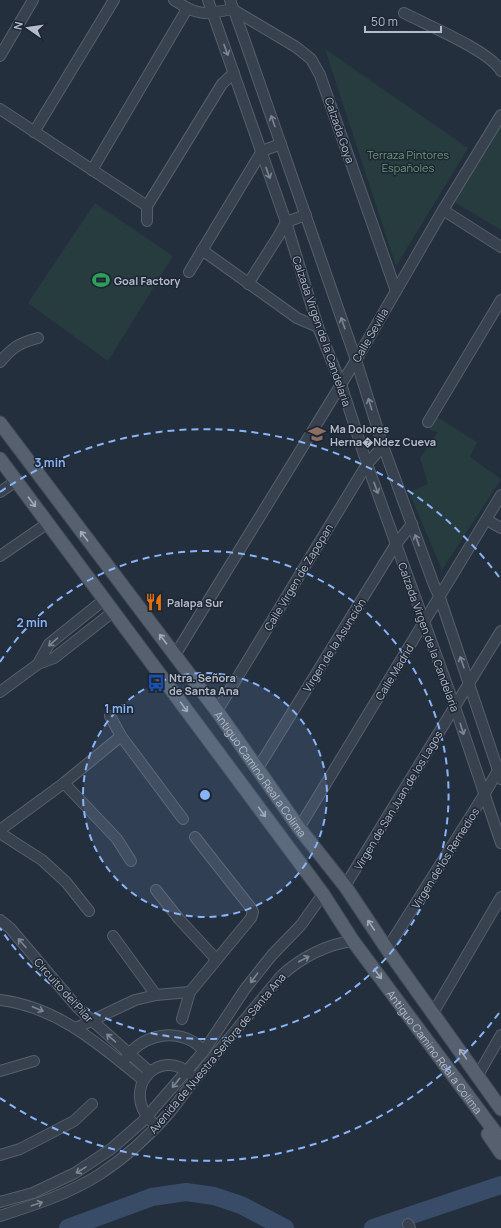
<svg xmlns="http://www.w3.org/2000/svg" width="501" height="1228" font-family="Manrope,sans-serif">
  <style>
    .green { fill: #263c3f }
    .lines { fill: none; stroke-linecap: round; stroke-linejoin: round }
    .river { stroke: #394c67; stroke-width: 18 }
    .minor-casing { stroke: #565f6c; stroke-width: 12 }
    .major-casing { stroke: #414a57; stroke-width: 15 }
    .minor { stroke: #38414e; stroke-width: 10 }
    .major { stroke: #56606e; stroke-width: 13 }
    .oneway { stroke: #7c8592 }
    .oneway2 { stroke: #a1aab7 }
    .ring { fill: none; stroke: #8ab4f8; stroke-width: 2; stroke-dasharray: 7 5 }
    .labels { text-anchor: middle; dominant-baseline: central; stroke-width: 3; stroke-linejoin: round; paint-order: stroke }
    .street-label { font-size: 11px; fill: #b4bcc9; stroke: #1d2633 }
    .park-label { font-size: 11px; fill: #6b9a76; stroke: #1d2633 }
    .poi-label { font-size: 11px; font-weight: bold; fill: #b4bcc9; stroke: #1d2633; text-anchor: start }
    .centre { fill: #8ab4f8; stroke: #1d2633; stroke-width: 2 }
    .ring-label { font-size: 12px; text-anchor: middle; font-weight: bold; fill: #8ab4f8; stroke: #1d2633; stroke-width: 3; stroke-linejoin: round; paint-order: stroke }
  </style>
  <rect width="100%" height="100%" fill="#242f3e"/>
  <g class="green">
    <polygon points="325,49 468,148 396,266"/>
    <polygon points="501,119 501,230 451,200"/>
    <polygon points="95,203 173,256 108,361 28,303"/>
    <polygon points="437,417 477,442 470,457 501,479 442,570 409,492 428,484 420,458 438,432 429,430"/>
  </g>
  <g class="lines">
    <g class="river">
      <polyline points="68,1228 152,1197 186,1192 214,1196 241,1205 285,1228"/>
      <polyline points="373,1228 501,1185"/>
    </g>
    <g class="minor-casing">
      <g id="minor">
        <path d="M174,0C198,16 205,15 232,9"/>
        <polyline points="208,0 286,222 318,327 341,384 367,464 455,707 501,843"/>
        <polyline points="230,0 241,30 356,360 383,446 434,585 440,598 501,779"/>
        <polyline points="232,9 296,47 311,59 320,75 396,291"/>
        <path d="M404,13C427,25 490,51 501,71"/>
        <polyline points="0,56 33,0"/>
        <polyline points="0,109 147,206"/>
        <polyline points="34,132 114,0"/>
        <polyline points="92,170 187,9"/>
        <polyline points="443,210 501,247"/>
        <polyline points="147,221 147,206 222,84 234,73"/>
        <polyline points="202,250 297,318 318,327"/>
        <polyline points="189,272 262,151 281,144"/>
        <polyline points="248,284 279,235 286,222 306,215"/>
        <path d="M0,362C13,347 19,343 38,338"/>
        <polyline points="428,422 501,300"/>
        <polyline points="0,492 16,481"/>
        <polyline points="487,520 501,528"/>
        <polyline points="0,556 48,523"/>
        <polyline points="175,655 356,360 443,210 501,115"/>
        <polyline points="38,664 49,644 105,599"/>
        <polyline points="0,692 38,664 54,658 114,611"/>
        <polyline points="217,711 367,464 383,446"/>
        <polyline points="110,716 121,736 183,819"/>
        <polyline points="258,768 396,544 412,524"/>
        <polyline points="64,783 117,839 131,861"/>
        <polyline points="299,828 501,495"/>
        <polyline points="0,830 64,783 121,736"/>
        <polyline points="0,833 42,860 66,882 89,911"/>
        <polyline points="345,886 501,631"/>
        <polyline points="156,890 179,919 216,959"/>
        <polyline points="0,920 10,928 78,1008 150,1072"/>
        <polyline points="113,936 156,995"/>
        <polyline points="387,949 484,795 500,767"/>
        <path d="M0,1000C58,1007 100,1045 143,1080"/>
        <polyline points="433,1013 501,897"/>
        <polyline points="182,1019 190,992 251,918 253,912 251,908 195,837"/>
        <polyline points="76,1028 135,1000 156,995 190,992"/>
        <path d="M126,1058C141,1037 168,1029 192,1041C196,1043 200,1047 204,1051"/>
        <polyline points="0,1071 34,1061"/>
        <polyline points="478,1075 501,1035"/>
        <path d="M152,1122C119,1089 160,1045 191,1075"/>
        <polyline points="0,1155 20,1149 74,1121 92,1104"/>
        <polyline points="0,1202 33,1193 75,1173 111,1149 143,1121 204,1051 245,989 272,955 301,925 323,894"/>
        <path d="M0,1216C34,1205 69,1194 100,1174C126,1157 150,1135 170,1112C179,1101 187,1089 196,1078C224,1044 253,1010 281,976C300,958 327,944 353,941"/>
        <polyline points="408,1224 410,1228"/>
      </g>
    </g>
    <g class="major-casing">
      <g id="major">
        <path id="s1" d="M0,423L217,711L299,828L345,886L387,949L501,1109"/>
        <path id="s2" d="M0,459L323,894L353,941L501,1140"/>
        <polyline points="488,1134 501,1153"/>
      </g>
    </g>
    <use href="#minor" class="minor"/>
    <use href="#major" class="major"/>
  </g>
  <defs><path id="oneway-shaft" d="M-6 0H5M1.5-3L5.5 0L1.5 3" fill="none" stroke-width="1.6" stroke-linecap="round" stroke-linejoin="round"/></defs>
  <g class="oneway">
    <use href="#oneway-shaft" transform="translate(226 50) rotate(70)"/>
    <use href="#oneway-shaft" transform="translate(273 121) rotate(-109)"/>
    <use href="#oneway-shaft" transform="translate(268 173) rotate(70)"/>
    <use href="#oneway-shaft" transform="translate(343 323) rotate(-109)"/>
    <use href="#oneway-shaft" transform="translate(370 404) rotate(-107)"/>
    <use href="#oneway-shaft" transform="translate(376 488) rotate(70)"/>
    <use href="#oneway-shaft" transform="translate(417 540) rotate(-110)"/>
    <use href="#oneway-shaft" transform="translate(53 642) rotate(139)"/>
    <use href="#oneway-shaft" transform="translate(462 662) rotate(-109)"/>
    <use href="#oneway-shaft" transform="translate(462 729) rotate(72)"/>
    <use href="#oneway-shaft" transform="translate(22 943) rotate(-131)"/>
    <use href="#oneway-shaft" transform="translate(304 959) rotate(-28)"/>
    <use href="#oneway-shaft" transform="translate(254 978) rotate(127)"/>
    <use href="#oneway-shaft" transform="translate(38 1009) rotate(23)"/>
    <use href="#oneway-shaft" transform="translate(111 1038) rotate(-139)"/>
    <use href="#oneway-shaft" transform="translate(176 1083) rotate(129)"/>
    <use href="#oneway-shaft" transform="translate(81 1170) rotate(148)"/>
    <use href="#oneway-shaft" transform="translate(37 1204) rotate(-18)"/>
  </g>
  <g class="oneway2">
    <use href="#oneway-shaft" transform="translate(32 502) rotate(53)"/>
    <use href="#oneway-shaft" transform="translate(84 536) rotate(-127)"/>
    <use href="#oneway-shaft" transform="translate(163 639) rotate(-127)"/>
    <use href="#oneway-shaft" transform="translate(184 707) rotate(54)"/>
    <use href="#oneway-shaft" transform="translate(262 812) rotate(54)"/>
    <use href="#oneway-shaft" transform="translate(371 925) rotate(-124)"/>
    <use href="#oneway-shaft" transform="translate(378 974) rotate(53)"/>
    <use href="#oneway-shaft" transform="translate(463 1054) rotate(-126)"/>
  </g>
  <circle cx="205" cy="795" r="122" fill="#8ab4f8" fill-opacity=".12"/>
  <g class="ring">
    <circle cx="205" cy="795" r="122"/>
    <path d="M0 662A244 244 0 1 1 0 928"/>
    <path d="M499 1013A366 366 0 0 1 0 1098M0 492A366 366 0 0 1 499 577"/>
  </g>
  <defs>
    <g id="stadium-bare" transform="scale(1.38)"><path d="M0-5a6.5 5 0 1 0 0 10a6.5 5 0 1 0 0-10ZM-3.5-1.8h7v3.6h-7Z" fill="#2e9e5b" stroke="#1d2633" stroke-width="2.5" paint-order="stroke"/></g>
    <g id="school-bare" transform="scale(1.38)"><path d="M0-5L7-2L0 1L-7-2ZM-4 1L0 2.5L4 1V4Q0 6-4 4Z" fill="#8d6e63" stroke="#1d2633" stroke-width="2.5" paint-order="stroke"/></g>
    <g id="restaurant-bare" transform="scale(1.38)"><path d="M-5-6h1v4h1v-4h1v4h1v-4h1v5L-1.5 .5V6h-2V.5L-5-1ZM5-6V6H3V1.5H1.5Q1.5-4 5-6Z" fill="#e8710a" stroke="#1d2633" stroke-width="2.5" paint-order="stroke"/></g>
    <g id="bus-bare" transform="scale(1.38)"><path d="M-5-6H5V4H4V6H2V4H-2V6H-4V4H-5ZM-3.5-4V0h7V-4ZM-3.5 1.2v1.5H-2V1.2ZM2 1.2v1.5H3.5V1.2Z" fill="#1a4fb4" stroke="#1d2633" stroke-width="2.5" paint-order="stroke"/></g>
  </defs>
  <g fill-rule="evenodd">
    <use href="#stadium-bare" x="101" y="280"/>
    <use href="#school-bare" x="317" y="434"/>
    <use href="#restaurant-bare" x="154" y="602"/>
    <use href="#bus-bare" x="156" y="683"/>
  </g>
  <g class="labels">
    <g class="street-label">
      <text transform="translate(340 130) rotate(71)">Calzada Goya</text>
      <text transform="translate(322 331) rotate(71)">Calzada Virgen de la Candelaria</text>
      <text transform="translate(370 335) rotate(-60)">Calle Sevilla</text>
      <text transform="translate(298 577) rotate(-59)">Calle Virgen de Zapopan</text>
      <text transform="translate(429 637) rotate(70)">Calzada Virgen de la Candelaria</text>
      <text transform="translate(334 645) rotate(-58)">Virgen de la Asunción</text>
      <text transform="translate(394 672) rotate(-59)">Calle Madrid</text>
      <text stroke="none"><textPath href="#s1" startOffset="437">Antiguo Camino Real a Colima</textPath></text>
      <text transform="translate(398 800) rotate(-59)">Virgen de San Juan de los Lagos</text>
      <text transform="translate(445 858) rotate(-58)">Virgen de los Remedios</text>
      <text transform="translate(64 990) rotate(48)">Circuito del Pilar</text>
      <text stroke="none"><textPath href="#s2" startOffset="735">Antiguo Camino Real a Colima</textPath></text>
      <text transform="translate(217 1053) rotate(-50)">Avenida de Nuestra Señora de Santa Ana</text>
    </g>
    <g class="park-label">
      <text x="408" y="154">Terraza Pintores<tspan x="408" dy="13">Españoles</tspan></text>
    </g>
    <g class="poi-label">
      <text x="114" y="280">Goal Factory</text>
      <text x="330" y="428">Ma Dolores<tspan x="330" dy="13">Herna�Ndez Cueva</tspan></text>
      <text x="167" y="602">Palapa Sur</text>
      <text x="169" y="677">Ntra. Señora<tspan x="169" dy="13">de Santa Ana</tspan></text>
    </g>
  </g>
  <circle cx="205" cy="795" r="6" class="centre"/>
  <g class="ring-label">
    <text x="50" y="467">3 min</text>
    <text x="32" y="627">2 min</text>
    <text x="119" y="713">1 min</text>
  </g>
  <g transform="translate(28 28) rotate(283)" stroke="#1d2633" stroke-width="3" paint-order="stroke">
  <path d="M0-3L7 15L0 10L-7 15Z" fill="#b4bcc9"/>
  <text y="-6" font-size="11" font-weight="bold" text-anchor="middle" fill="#b4bcc9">N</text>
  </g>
  <path d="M365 26v6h76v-6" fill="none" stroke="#b4bcc9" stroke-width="2"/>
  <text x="371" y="26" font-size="12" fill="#b4bcc9" stroke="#1d2633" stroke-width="3" paint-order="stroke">50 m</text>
</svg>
